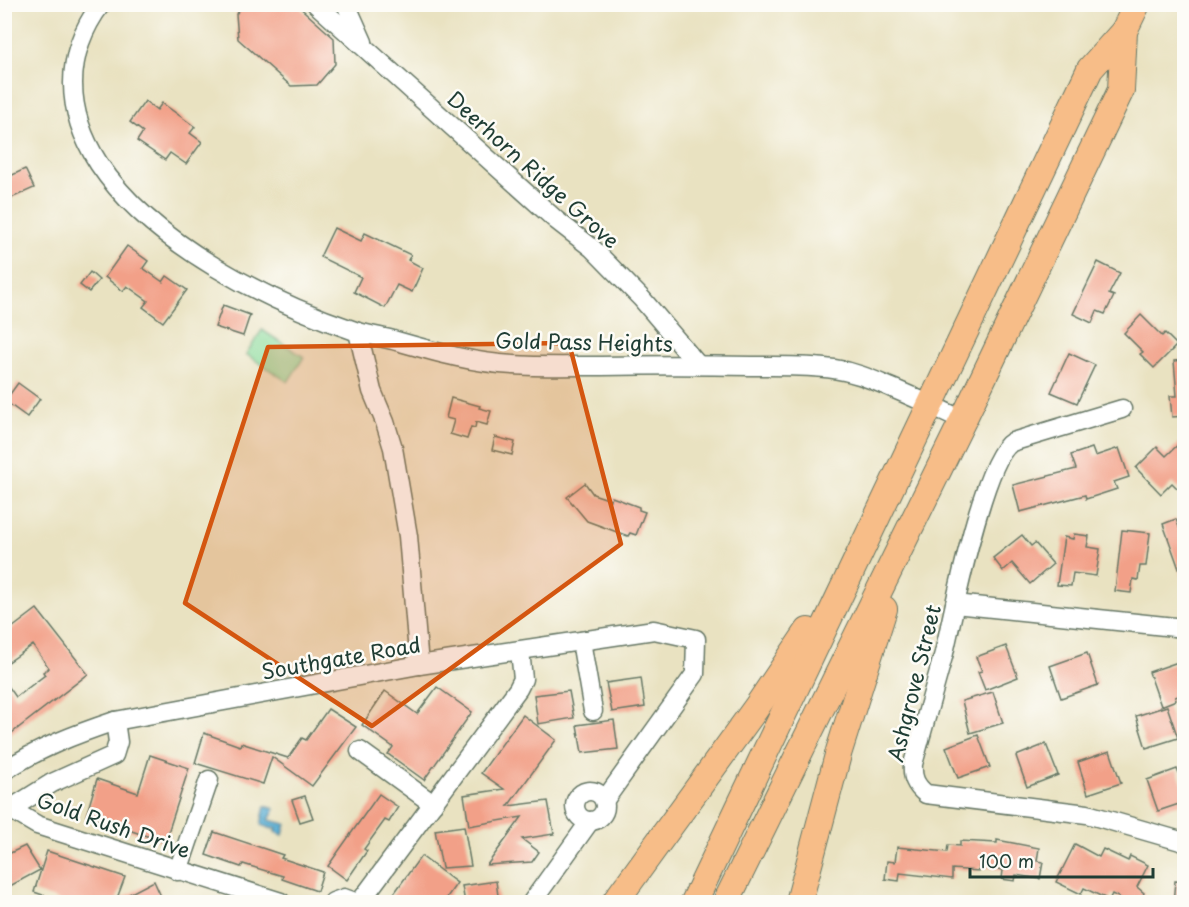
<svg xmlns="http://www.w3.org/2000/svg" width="1189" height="907" font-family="'Playpen Sans',sans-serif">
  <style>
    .green { fill: #89da9a; stroke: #548c67; stroke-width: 1.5 }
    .water { fill: #53a9d0; stroke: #397382; stroke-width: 1.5 }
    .building { fill: #f2a088 }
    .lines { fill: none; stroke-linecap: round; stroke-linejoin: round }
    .minor-casing { stroke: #667765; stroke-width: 21 }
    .highway-casing { stroke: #667765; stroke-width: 28 }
    .minor { stroke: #fff; stroke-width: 18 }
    .highway { stroke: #f7bd88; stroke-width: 26 }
    .marked { fill: #d45610; fill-opacity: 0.2; stroke: #d45610; stroke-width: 4.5; stroke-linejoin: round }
    .labels { text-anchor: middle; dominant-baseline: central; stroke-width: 5; stroke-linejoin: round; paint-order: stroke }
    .street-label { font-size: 21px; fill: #1f3d34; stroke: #fdfcf7 }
  </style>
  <rect width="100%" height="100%" fill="#fdfcf7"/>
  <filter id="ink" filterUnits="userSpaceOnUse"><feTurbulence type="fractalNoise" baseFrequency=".0167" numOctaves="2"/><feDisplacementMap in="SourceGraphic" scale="12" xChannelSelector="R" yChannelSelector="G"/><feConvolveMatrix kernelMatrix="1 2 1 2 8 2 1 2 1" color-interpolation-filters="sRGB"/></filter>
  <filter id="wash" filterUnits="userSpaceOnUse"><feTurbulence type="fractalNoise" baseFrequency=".008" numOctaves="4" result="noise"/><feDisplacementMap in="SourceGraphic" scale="24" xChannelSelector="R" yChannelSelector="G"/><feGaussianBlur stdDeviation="1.35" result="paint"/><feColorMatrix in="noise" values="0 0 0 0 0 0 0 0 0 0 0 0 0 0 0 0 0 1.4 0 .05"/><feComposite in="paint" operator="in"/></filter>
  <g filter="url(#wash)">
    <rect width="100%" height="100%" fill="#e9e2c1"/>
    <polygon class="green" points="262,330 304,357 288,382 246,354"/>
    <polygon class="water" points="265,806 275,809 269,820 286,824 283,835 275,832 277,828 274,827 273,829 261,825"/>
    <g id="blocks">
      <g class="building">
        <polygon points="244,4 296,4 334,38 335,64 317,85 291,86 238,39 236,14"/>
        <polygon points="145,101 157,110 162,103 195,127 190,133 202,142 186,164 170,153 165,160 137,141 143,132 130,122"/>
        <polygon points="25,169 34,188 7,200 4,194 4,179"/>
        <polygon points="334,228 361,241 365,233 411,255 408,260 423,268 412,292 397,285 385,308 354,292 361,277 320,257"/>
        <polygon points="127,246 148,261 143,268 163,282 167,276 187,290 163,322 143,307 148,301 127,286 123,291 105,277"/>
        <polygon points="1098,262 1120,273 1109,294 1114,296 1105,314 1097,311 1092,323 1073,314"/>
        <polygon points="90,272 99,280 89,292 80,285"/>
        <polygon points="223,305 250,315 243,336 215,327"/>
        <polygon points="1141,315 1162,336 1165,333 1177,345 1154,368 1140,354 1143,352 1124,333"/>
        <polygon points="1069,353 1095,365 1077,403 1051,392"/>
        <polygon points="1185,360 1185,416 1172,417 1170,396 1177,396 1174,361"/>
        <polygon points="18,383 40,399 27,417 5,401"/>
        <polygon points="451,398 480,406 479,408 491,411 487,425 476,422 475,428 471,427 467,439 450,434 454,420 446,418"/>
        <polygon points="495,437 515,442 512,455 492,450"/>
        <polygon points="1185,438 1185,482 1178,489 1172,483 1161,494 1136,468 1157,447 1166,456"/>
        <polygon points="1092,448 1095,456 1119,448 1129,477 1114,482 1117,489 1086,499 1085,495 1020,512 1013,485 1076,469 1071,455"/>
        <polygon points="585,483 593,494 611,500 612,497 639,507 639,510 645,512 636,535 630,533 628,536 587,521 567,497"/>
        <polygon points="1176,519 1181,532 1185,531 1185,580 1183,580 1163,524"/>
        <polygon points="1122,530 1150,533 1146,566 1140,566 1138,580 1133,579 1131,593 1115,591"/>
        <polygon points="1074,534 1089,536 1087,547 1100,549 1096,576 1073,573 1071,586 1057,585 1064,537 1073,539"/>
        <polygon points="1022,535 1031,546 1035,543 1053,564 1030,584 1012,563 1003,571 993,558"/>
        <polygon points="37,609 88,674 4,739 4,680 16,697 45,675 43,672 49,668 33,645 4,665 4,634"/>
        <polygon points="1006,646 1018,677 985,690 978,672 982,671 976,657"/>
        <polygon points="1087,653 1098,685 1061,698 1050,666"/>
        <polygon points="1181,661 1185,670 1185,694 1175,697 1176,700 1161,706 1149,672"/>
        <polygon points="641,678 645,707 612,712 606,683"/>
        <polygon points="437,687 472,712 424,780 388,754 393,747 362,725 385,691 417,714"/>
        <polygon points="569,691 574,718 538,724 534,695"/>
        <polygon points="993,692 1003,723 970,733 962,701"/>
        <polygon points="1167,706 1178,738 1146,748 1136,716"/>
        <polygon points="328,709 356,727 312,786 272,757 263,784 195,763 204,733 240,746 241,743 288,758 302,738 306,740"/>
        <polygon points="523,715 556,740 508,806 548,801 554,834 522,839 539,852 532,862 487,865 522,817 469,826 464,795 504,789 481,773"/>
        <polygon points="614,720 618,749 582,753 577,725"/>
        <polygon points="978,735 990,767 958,778 946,747"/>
        <polygon points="1046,744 1058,775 1027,787 1016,756"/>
        <polygon points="1110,751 1121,783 1088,794 1078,762"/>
        <polygon points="150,755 189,768 165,842 86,816 97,779 138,793"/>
        <polygon points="1177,769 1185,790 1185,802 1158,811 1147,780"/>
        <polygon points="379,794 398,807 389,822 385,820 364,849 367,851 347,880 328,866"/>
        <polygon points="305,796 313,818 300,822 292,800"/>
        <polygon points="464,826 471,866 442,868 435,830"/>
        <polygon points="214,832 283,855 281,858 323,872 317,891 282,879 283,876 243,864 241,867 206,855"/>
        <polygon points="997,840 1039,848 1037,861 1043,862 1040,879 1016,875 1015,881 1002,879 1003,870 979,866 979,871 952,869 952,879 900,873 899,881 885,879 887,861 895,862 897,847 947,852 948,845 960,846 960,841 997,843"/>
        <polygon points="1075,844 1099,857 1103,849 1128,861 1130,856 1148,865 1137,887 1144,893 1140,903 1130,903 1112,894 1109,900 1084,888 1081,894 1056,882"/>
        <polygon points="25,846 40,870 10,886 4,876 4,856"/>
        <polygon points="47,851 125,877 116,901 154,881 164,903 66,903 34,892"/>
        <polygon points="421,856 457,883 443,903 387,903"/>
        <polygon points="496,881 499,903 465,903 462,886"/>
        <polygon points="1175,881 1185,882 1185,903 1173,903"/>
      </g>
    </g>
  </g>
  <g filter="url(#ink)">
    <use href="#blocks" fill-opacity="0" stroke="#667765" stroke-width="1.5"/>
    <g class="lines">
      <g class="minor-casing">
        <g id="minor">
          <path d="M101,4C63,55 65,111 99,164C152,244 267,301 355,331C368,335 381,337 393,340C432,351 472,363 513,365C542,367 572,366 601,366C651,365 701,365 751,366C779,366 807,365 834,369C856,372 873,380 892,388C916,398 939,409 963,420"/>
          <polyline points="316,4 556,220 592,248 642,299 698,365"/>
          <polyline points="346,4 363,42"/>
          <polyline points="358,332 372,391 385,422 393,448 408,536 419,665"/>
          <path d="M1122,409L1012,442C983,459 953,615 944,653C934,690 923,727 913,764C912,777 915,785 926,794L1087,814L1184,842"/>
          <polyline points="955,604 1184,628"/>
          <polyline points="581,641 593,711"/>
          <polyline points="360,751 433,804"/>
          <path d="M4,771C39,748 76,734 115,721L419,665L654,630L696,639L695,674L604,801"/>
          <circle cx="590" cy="806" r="15"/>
          <polyline points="10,809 37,825 281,902"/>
          <polyline points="4,813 52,783 114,755 118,742 115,721"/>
          <polyline points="178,871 209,780"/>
          <polyline points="333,902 344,898 355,902"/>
          <polyline points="360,902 518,689 523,679 520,651"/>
          <polyline points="532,902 590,821"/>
        </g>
      </g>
      <g class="highway-casing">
        <g id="highway">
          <polyline points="615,902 756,708 808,631"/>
          <polyline points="694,902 1090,69 1124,31 1137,4"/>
          <polyline points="726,902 963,420 1121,90 1124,31"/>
          <polyline points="799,902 839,751 884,609"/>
        </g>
      </g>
      <use href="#minor" class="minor"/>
      <use href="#highway" class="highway"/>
    </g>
  </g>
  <path class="marked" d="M569,343L621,544L372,726L185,603L268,347Z"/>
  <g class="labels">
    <g class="street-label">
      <text transform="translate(534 169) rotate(42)">Deerhorn Ridge Grove</text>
      <text transform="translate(584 341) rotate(1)">Gold Pass Heights</text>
      <text transform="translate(341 657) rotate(-10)">Southgate Road</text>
      <text transform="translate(913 683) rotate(-76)">Ashgrove Street</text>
      <text transform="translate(114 824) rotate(19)">Gold Rush Drive</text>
    </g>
  </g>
  <rect width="1189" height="907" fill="none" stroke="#fdfcf7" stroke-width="24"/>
  <path d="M970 868v9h183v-9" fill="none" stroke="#1f3d34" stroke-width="3"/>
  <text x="979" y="868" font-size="18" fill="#1f3d34" stroke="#fdfcf7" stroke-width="4.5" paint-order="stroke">100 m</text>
</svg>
